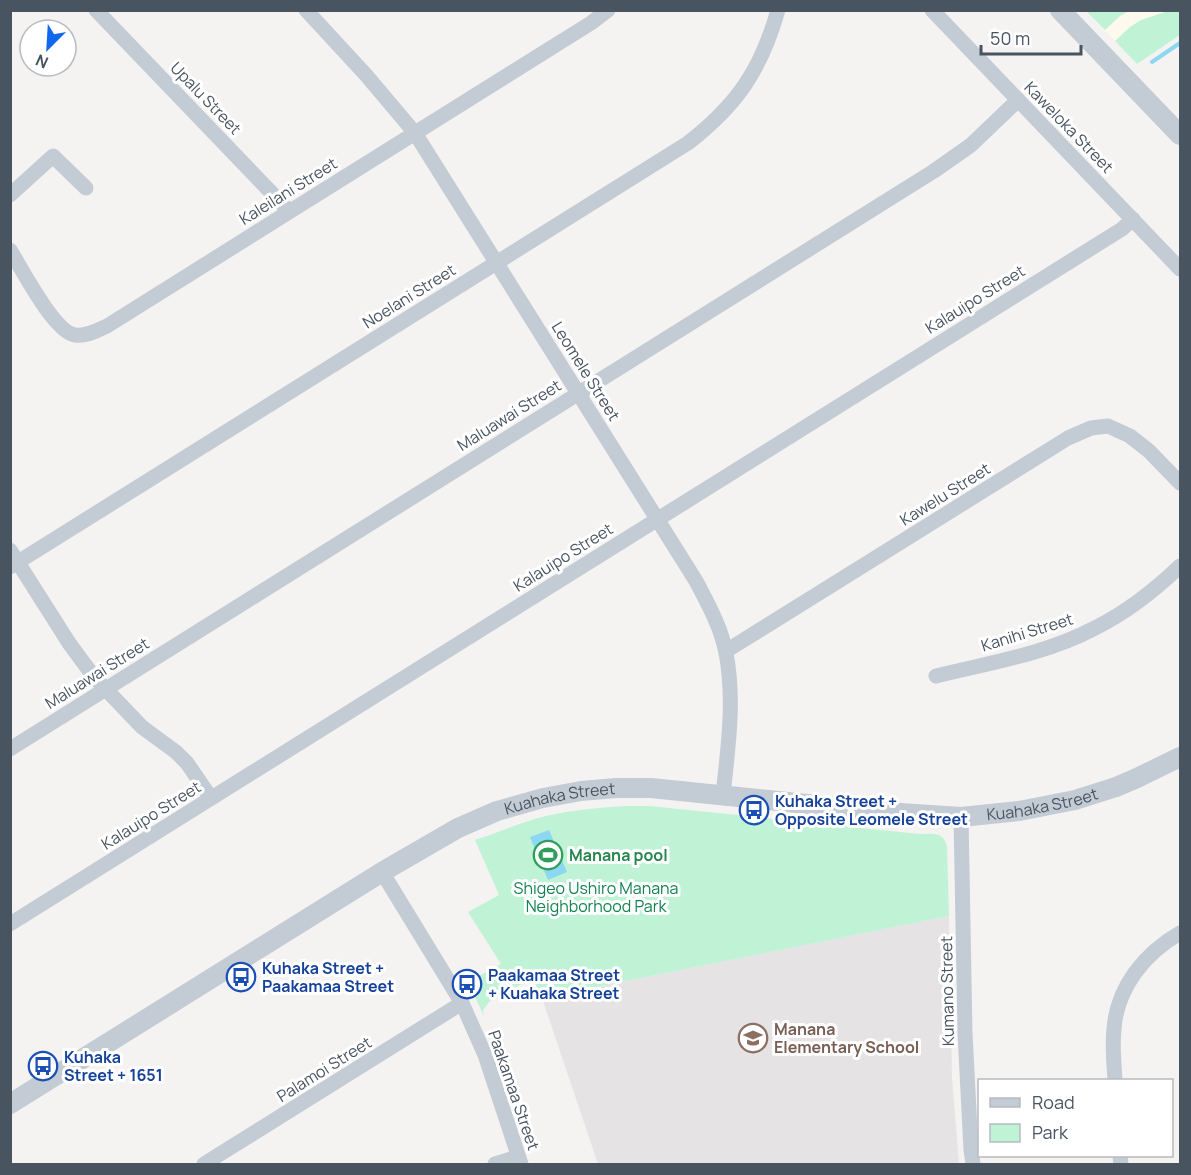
<svg xmlns="http://www.w3.org/2000/svg" width="1191" height="1175" font-family="Manrope,sans-serif">
  <style>
    .commercial { fill: #fdfaed }
    .education { fill: #e6e3e4 }
    .green { fill: #c0f2d6 }
    .water { fill: #8cd7f1 }
    .lines { fill: none; stroke-linecap: round; stroke-linejoin: round }
    .stream { stroke: #8cd7f1; stroke-width: 4 }
    .minor { stroke: #c3ccd4; stroke-width: 15 }
    .tertiary { stroke: #c3ccd4; stroke-width: 20 }
    .labels { text-anchor: middle; dominant-baseline: central; stroke-width: 6; stroke-linejoin: round; paint-order: stroke }
    .street-label { font-size: 16px; fill: #495461; stroke: #fff }
    .transit-label { font-size: 16px; font-weight: bold; fill: #164399; stroke: #fff; text-anchor: start }
    .leisure-label { font-size: 16px; font-weight: bold; fill: #27864d; stroke: #fff; text-anchor: start }
    .park-label { font-size: 16px; fill: #138351; stroke: #fff }
    .education-label { font-size: 16px; font-weight: bold; fill: #785e54; stroke: #fff; text-anchor: start }
  </style>
  <rect width="100%" height="100%" fill="#f5f2f2"/>
  <polygon class="commercial" points="1086,11 1180,11 1180,35 1137,64"/>
  <polygon class="education" points="949,916 952,1078 959,1164 598,1164 542,998"/>
  <g class="green">
    <polygon points="1086,11 1129,11 1120,16 1105,30"/>
    <polygon points="1168,11 1180,11 1180,35 1137,64 1115,41 1130,27 1141,20"/>
    <path d="M624,806H650L919,834C932,834 944,831 947,847L949,916L542,998L533,978L490,1001L483,1010L484,1016L476,999L462,975L475,978L501,964L468,912L499,895L475,840C499,832 522,822 546,816C571,810 598,808 624,806Z"/>
  </g>
  <polygon class="water" points="549,830 567,872 548,880 530,837"/>
  <g class="lines">
    <polyline class="stream" points="1152,62 1180,43"/>
    <g class="minor">
      <polyline points="96,10 289,211"/>
      <path d="M306,10L366,75L415,133L696,581C708,604 721,627 726,653C735,700 728,748 723,795"/>
      <polyline points="932,10 1180,269"/>
      <polyline points="10,195 53,156 86,188"/>
      <path d="M10,250C22,269 54,332 75,335C86,337 98,330 107,326L591,23L608,10"/>
      <polyline points="10,550 69,643 94,677 142,727 176,752 187,763 211,798"/>
      <path d="M10,567L688,143C737,105 761,70 778,10"/>
      <polyline points="726,651 1068,438 1091,428 1108,426 1130,436 1149,451 1180,483"/>
      <path d="M936,676C989,663 1046,654 1095,628C1127,612 1155,590 1180,566"/>
      <polyline points="10,749 934,171 971,145 1018,100"/>
      <polyline points="961,817 965,1033 971,1150 973,1164"/>
      <polyline points="382,872 462,1003 485,1055 521,1164"/>
      <polyline points="10,924 1122,229 1133,219"/>
      <path d="M1115,1080C1114,1063 1112,1046 1114,1029C1117,987 1145,953 1180,933"/>
      <polyline points="1120,1156 1121,1164"/>
      <polyline points="204,1164 462,1003"/>
      <polyline points="495,1164 518,1157"/>
    </g>
    <g class="tertiary">
      <polyline points="1060,10 1180,135"/>
      <path id="s1" d="M10,1104L382,872L458,828L497,811L543,798L581,791L616,788H651L885,812L961,817L1019,811L1075,800L1116,787L1137,778L1180,757"/>
    </g>
  </g>
  <defs>
    <g id="bus-ring" transform="scale(1.5)"><circle r="9.5" fill="#fff" stroke="#1a4fb4" stroke-width="1.5"/><path d="M-5-6H5V4H4V6H2V4H-2V6H-4V4H-5ZM-3.5-4V0h7V-4ZM-3.5 1.2v1.5H-2V1.2ZM2 1.2v1.5H3.5V1.2Z" fill="#1a4fb4"/></g>
    <g id="stadium-ring" transform="scale(1.5)"><circle r="9.5" fill="#fff" stroke="#2e9e5b" stroke-width="1.5"/><path d="M0-5a6.5 5 0 1 0 0 10a6.5 5 0 1 0 0-10ZM-3.5-1.8h7v3.6h-7Z" fill="#2e9e5b"/></g>
    <g id="school-ring" transform="scale(1.5)"><circle r="9.5" fill="#fff" stroke="#8d6e63" stroke-width="1.5"/><path d="M0-5L7-2L0 1L-7-2ZM-4 1L0 2.5L4 1V4Q0 6-4 4Z" fill="#8d6e63"/></g>
  </defs>
  <g fill-rule="evenodd">
    <use href="#bus-ring" x="754" y="810"/>
    <use href="#stadium-ring" x="548" y="855"/>
    <use href="#bus-ring" x="241" y="977"/>
    <use href="#bus-ring" x="467" y="984"/>
    <use href="#school-ring" x="753" y="1038"/>
    <use href="#bus-ring" x="43" y="1066"/>
  </g>
  <g class="labels">
    <g class="street-label">
      <text transform="translate(206 98) rotate(46)">Upalu Street</text>
      <text transform="translate(1069 127) rotate(46)">Kaweloka Street</text>
      <text transform="translate(288 191) rotate(-32)">Kaleilani Street</text>
      <text transform="translate(409 296) rotate(-32)">Noelani Street</text>
      <text transform="translate(975 299) rotate(-32)">Kalauipo Street</text>
      <text transform="translate(586 371) rotate(58)">Leomele Street</text>
      <text transform="translate(509 415) rotate(-32)">Maluawai Street</text>
      <text transform="translate(945 494) rotate(-32)">Kawelu Street</text>
      <text transform="translate(563 557) rotate(-32)">Kalauipo Street</text>
      <text transform="translate(1027 632) rotate(-17)">Kanihi Street</text>
      <text transform="translate(97 673) rotate(-32)">Maluawai Street</text>
      <text stroke="none"><textPath href="#s1" startOffset="633">Kuahaka Street</textPath></text>
      <text stroke="none"><textPath href="#s1" startOffset="1119">Kuahaka Street</textPath></text>
      <text transform="translate(151 815) rotate(-32)">Kalauipo Street</text>
      <text transform="translate(947 991) rotate(-91)">Kumano Street</text>
      <text transform="translate(324 1069) rotate(-32)">Palamoi Street</text>
      <text transform="translate(514 1090) rotate(71)">Paakamaa Street</text>
    </g>
    <g class="transit-label">
      <text x="775" y="801">Kuhaka Street +<tspan x="775" dy="18">Opposite Leomele Street</tspan></text>
      <text x="262" y="968">Kuhaka Street +<tspan x="262" dy="18">Paakamaa Street</tspan></text>
      <text x="488" y="975">Paakamaa Street<tspan x="488" dy="18">+ Kuahaka Street</tspan></text>
      <text x="64" y="1057">Kuhaka<tspan x="64" dy="18">Street + 1651</tspan></text>
    </g>
    <g class="leisure-label">
      <text x="569" y="855">Manana pool</text>
    </g>
    <g class="park-label">
      <text x="596" y="888">Shigeo Ushiro Manana<tspan x="596" dy="18">Neighborhood Park</tspan></text>
    </g>
    <g class="education-label">
      <text x="774" y="1029">Manana<tspan x="774" dy="18">Elementary School</tspan></text>
    </g>
  </g>
  <rect width="1191" height="1175" fill="none" stroke="#495461" stroke-width="24"/>
  <rect x="978" y="1079" width="195" height="78" fill="#ffffff" stroke="#b6bbc0" stroke-width="1.5"/>
  <rect x="990" y="1098" width="30" height="9" fill="#c3ccd4" stroke="#b6bbc0" stroke-width="1.5"/>
  <text x="1032" y="1109" font-size="18" fill="#495461">Road</text>
  <rect x="990" y="1124" width="30" height="18" fill="#c0f2d6" stroke="#b6bbc0" stroke-width="1.5"/>
  <text x="1032" y="1139" font-size="18" fill="#495461">Park</text>
  <g transform="translate(48 48) rotate(204)"><circle r="28" fill="#ffffff" stroke="#b6bbc0" stroke-width="1.5"/>
  <path d="M0-4.5L10 22L0 15L-10 22Z" fill="#1267ef"/>
  <text y="-9" font-size="16" font-weight="bold" text-anchor="middle" fill="#495461">N</text>
  </g>
  <path d="M981 45v9h100v-9" fill="none" stroke="#495461" stroke-width="3"/>
  <text x="990" y="45" font-size="18" fill="#495461" stroke="#ffffff" stroke-width="4.5" paint-order="stroke">50 m</text>
</svg>
